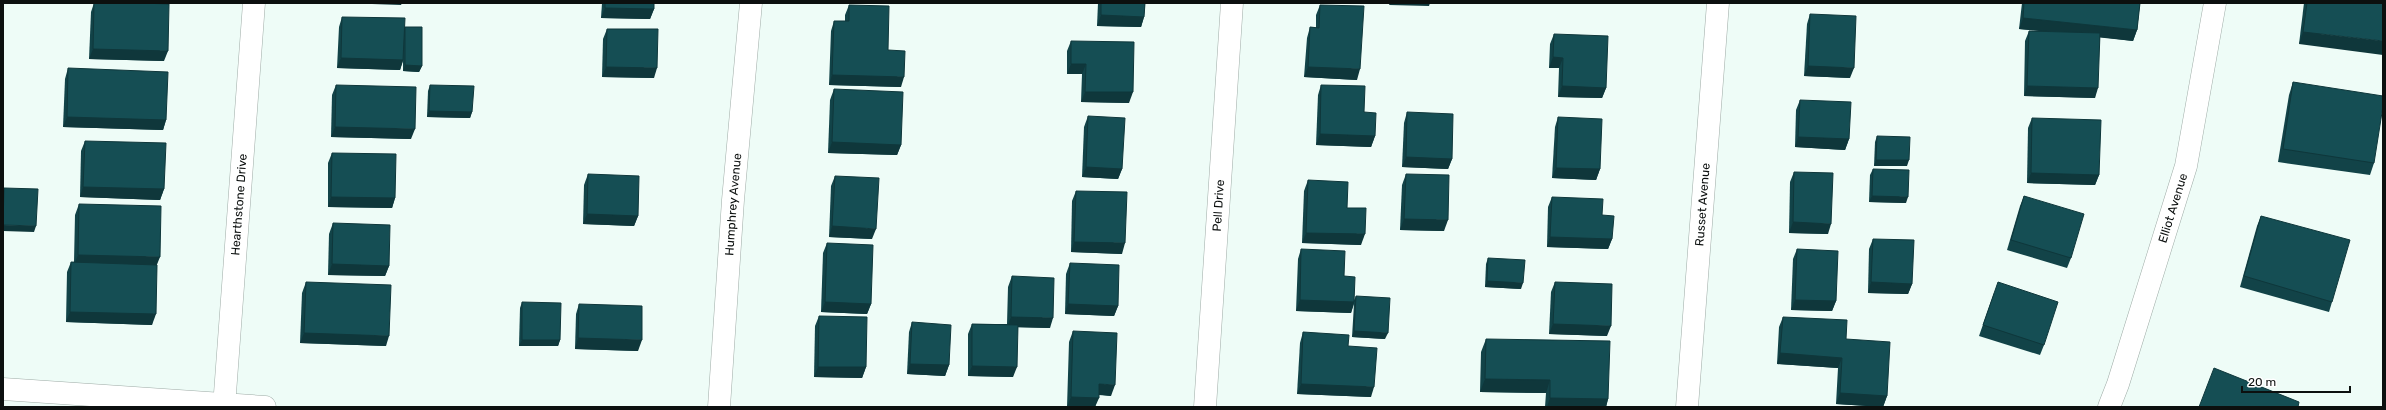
<svg xmlns="http://www.w3.org/2000/svg" width="2386" height="410" font-family="Rubik,sans-serif">
  <style>
    .lines { fill: none; stroke-linecap: round; stroke-linejoin: round }
    .minor-casing { stroke: #9eaba6; stroke-width: 23 }
    .minor { stroke: #fff; stroke-width: 22 }
    .wall { fill: #124348 }
    .shaded-wall { fill: #0f373b }
    .building { fill: #154e54; stroke: #0f373b }
    .labels { text-anchor: middle; dominant-baseline: central; stroke-width: 4; stroke-linejoin: round; paint-order: stroke }
    .street-label { font-size: 12px; fill: #0c100f; stroke: #fff }
  </style>
  <rect width="100%" height="100%" fill="#eefcf7"/>
  <g class="lines">
    <g class="minor-casing">
      <g id="minor">
        <polyline points="3,389 265,407"/>
        <path id="s1" d="M224,407L254,3"/>
        <path id="s2" d="M719,407L733,200L751,3"/>
        <path id="s3" d="M1205,407L1232,3"/>
        <path id="s4" d="M1687,407L1718,3"/>
        <path id="s5" d="M2109,407L2118,384L2186,166L2215,3"/>
      </g>
    </g>
    <use href="#minor" class="minor"/>
  </g>
  <g class="wall">
    <polygon points="94,3 141,3 164,61 89,59 91,12"/>
    <polygon points="602,3 654,3 654,9 650,19 601,18"/>
    <polygon points="1098,3 1145,3 1144,17 1141,27 1097,26"/>
    <polygon points="2022,3 2140,3 2137,30 2133,41 2100,37 2095,98 2024,96 2025,41 2029,31 2044,31 2019,29"/>
    <polygon points="2304,3 2383,3 2299,44"/>
    <polygon points="849,5 888,50 901,87 829,85 831,31 834,21 845,21 845,15"/>
    <polygon points="1320,5 1357,80 1304,77 1307,38 1310,27 1316,28 1316,15"/>
    <polygon points="1810,14 1850,78 1804,76 1807,24"/>
    <polygon points="342,17 404,30 405,27 422,66 419,72 403,71 403,61 400,70 337,68 339,27"/>
    <polygon points="607,29 654,78 602,77 603,39"/>
    <polygon points="1554,34 1606,88 1602,98 1558,97 1559,68 1549,68 1550,44"/>
    <polygon points="1071,41 1129,103 1081,102 1082,74 1067,74 1067,51"/>
    <polygon points="68,68 166,120 163,130 63,127 65,79"/>
    <polygon points="2293,82 2374,163 2370,175 2278,162 2289,95"/>
    <polygon points="336,85 411,139 331,137 332,95"/>
    <polygon points="430,85 472,112 470,118 427,117 428,91"/>
    <polygon points="1321,85 1364,112 1375,136 1371,147 1316,145 1318,95"/>
    <polygon points="834,89 901,145 897,155 828,153 830,100"/>
    <polygon points="1800,100 1849,139 1845,150 1795,147 1796,110"/>
    <polygon points="1407,112 1452,159 1448,169 1402,167 1404,123"/>
    <polygon points="1088,116 1122,169 1118,179 1082,177 1084,127"/>
    <polygon points="1558,117 1600,169 1596,180 1552,178 1555,127"/>
    <polygon points="2032,118 2099,175 2095,185 2027,183 2028,128"/>
    <polygon points="1877,136 1907,166 1874,166 1875,142"/>
    <polygon points="85,141 164,189 160,200 80,197 81,151"/>
    <polygon points="332,153 395,198 392,208 328,207 328,163"/>
    <polygon points="1873,169 1906,203 1869,202 1870,175"/>
    <polygon points="1794,172 1828,234 1789,233 1790,182"/>
    <polygon points="588,174 638,216 634,226 583,224 584,185"/>
    <polygon points="1406,174 1444,231 1400,230 1402,185"/>
    <polygon points="835,176 872,239 829,237 831,186"/>
    <polygon points="1308,180 1347,208 1361,245 1302,243 1304,191"/>
    <polygon points="1076,191 1122,254 1071,252 1072,201"/>
    <polygon points="2024,196 2071,258 2067,268 2007,250 2020,206"/>
    <polygon points="1552,197 1602,215 1612,239 1608,249 1547,247 1548,207"/>
    <polygon points="79,204 157,265 152,325 66,322 67,272 71,262 74,262 75,215"/>
    <polygon points="2261,216 2332,302 2329,312 2240,287 2257,226"/>
    <polygon points="333,223 389,266 385,276 328,275 329,234"/>
    <polygon points="1873,239 1912,284 1908,294 1868,293 1869,249"/>
    <polygon points="827,243 871,304 867,314 821,312 823,253"/>
    <polygon points="1301,249 1344,276 1354,300 1356,296 1385,339 1352,337 1354,304 1351,313 1296,311 1298,259"/>
    <polygon points="1797,249 1836,301 1832,311 1791,310 1793,259"/>
    <polygon points="1488,258 1521,289 1485,287 1486,264"/>
    <polygon points="1070,263 1118,306 1114,316 1065,314 1066,274"/>
    <polygon points="1012,276 1050,328 1018,327 1013,377 968,376 968,334 972,324 1007,324 1008,287"/>
    <polygon points="306,282 386,346 300,343 302,293"/>
    <polygon points="1555,282 1607,336 1549,334 1551,292"/>
    <polygon points="1994,293 2044,345 2040,355 1979,336"/>
    <polygon points="522,302 560,340 558,346 519,346 520,308"/>
    <polygon points="579,304 638,351 575,349 576,314"/>
    <polygon points="819,316 866,367 862,378 814,377 815,326"/>
    <polygon points="1783,317 1846,339 1887,396 1883,407 1836,404 1838,368 1777,364 1779,327"/>
    <polygon points="912,322 949,365 945,376 907,374 909,332"/>
    <polygon points="1073,331 1111,396 1099,395 1095,407 1067,407 1069,342"/>
    <polygon points="1303,332 1348,346 1371,397 1297,394 1300,343"/>
    <polygon points="1486,339 1608,399 1606,407 1545,407 1546,393 1480,392 1481,352"/>
  </g>
  <g class="shaded-wall">
    <polygon points="343,3 402,3 401,5"/>
    <polygon points="1390,3 1430,3 1429,6 1389,5"/>
    <polygon points="1598,3 1618,3 1618,4"/>
    <polygon points="1817,3 1867,3 1817,4"/>
    <polygon points="605,8 654,9 650,19 601,18"/>
    <polygon points="1101,15 1144,17 1141,27 1097,26"/>
    <polygon points="2023,18 2137,30 2133,41 2019,29"/>
    <polygon points="2303,32 2383,41 2383,55 2299,44"/>
    <polygon points="93,49 168,51 164,61 89,59"/>
    <polygon points="1553,57 1563,58 1559,68 1549,68"/>
    <polygon points="341,58 403,60 400,70 337,68"/>
    <polygon points="1071,64 1086,64 1082,74 1067,74"/>
    <polygon points="405,65 422,66 419,72 403,71"/>
    <polygon points="1808,66 1854,68 1850,78 1804,76"/>
    <polygon points="606,67 657,68 654,78 602,77"/>
    <polygon points="1308,67 1360,69 1357,80 1304,77"/>
    <polygon points="832,75 904,77 901,87 829,85"/>
    <polygon points="1562,86 1606,88 1602,98 1558,97"/>
    <polygon points="2027,86 2098,88 2095,98 2024,96"/>
    <polygon points="1085,92 1133,92 1129,103 1081,102"/>
    <polygon points="429,111 472,112 470,118 427,117"/>
    <polygon points="67,117 166,120 163,130 63,127"/>
    <polygon points="335,127 415,129 411,139 331,137"/>
    <polygon points="1320,134 1375,136 1371,147 1316,145"/>
    <polygon points="1798,137 1849,139 1845,150 1795,147"/>
    <polygon points="832,142 901,145 897,155 828,153"/>
    <polygon points="1406,157 1452,159 1448,169 1402,167"/>
    <polygon points="1876,160 1909,160 1907,166 1874,166"/>
    <polygon points="1086,167 1122,169 1118,179 1082,177"/>
    <polygon points="1556,168 1600,169 1596,180 1552,178"/>
    <polygon points="2031,173 2099,175 2095,185 2027,183"/>
    <polygon points="83,187 164,189 160,200 80,197"/>
    <polygon points="1872,196 1908,197 1906,203 1869,202"/>
    <polygon points="331,197 395,198 392,208 328,207"/>
    <polygon points="587,214 638,216 634,226 583,224"/>
    <polygon points="1404,219 1448,220 1444,231 1400,230"/>
    <polygon points="1793,222 1831,224 1828,234 1789,233"/>
    <polygon points="3,225 36,226 34,232 3,231"/>
    <polygon points="832,226 876,229 872,239 829,237"/>
    <polygon points="1306,233 1365,234 1361,245 1302,243"/>
    <polygon points="1550,237 1612,239 1608,249 1547,247"/>
    <polygon points="1074,242 1125,243 1122,254 1071,252"/>
    <polygon points="78,255 160,257 156,267 74,265"/>
    <polygon points="332,264 389,266 385,276 328,275"/>
    <polygon points="1487,281 1523,283 1521,289 1485,287"/>
    <polygon points="1871,282 1912,284 1908,294 1868,293"/>
    <polygon points="1300,300 1354,302 1351,313 1296,311"/>
    <polygon points="1795,300 1836,301 1832,311 1791,310"/>
    <polygon points="825,302 871,304 867,314 821,312"/>
    <polygon points="1068,304 1118,306 1114,316 1065,314"/>
    <polygon points="70,312 156,314 152,325 66,322"/>
    <polygon points="1011,317 1053,318 1050,328 1007,327"/>
    <polygon points="1553,324 1611,326 1607,336 1549,334"/>
    <polygon points="1354,331 1388,333 1385,339 1352,337"/>
    <polygon points="304,333 389,336 386,346 300,343"/>
    <polygon points="578,338 642,340 638,351 575,349"/>
    <polygon points="522,340 560,340 558,346 519,346"/>
    <polygon points="1780,353 1842,358 1838,368 1777,364"/>
    <polygon points="910,364 949,365 945,376 907,374"/>
    <polygon points="972,366 1017,367 1013,377 968,376"/>
    <polygon points="818,367 866,367 862,378 814,377"/>
    <polygon points="1485,379 1550,380 1546,393 1480,392"/>
    <polygon points="1099,384 1115,385 1111,396 1095,394"/>
    <polygon points="1301,384 1374,387 1371,397 1297,394"/>
    <polygon points="1840,393 1887,396 1883,407 1836,404"/>
    <polygon points="1071,397 1099,398 1095,407 1067,407"/>
    <polygon points="1550,398 1608,399 1606,407 1547,407"/>
  </g>
  <g class="building">
    <polygon points="94,3 141,3 169,4 168,51 93,49"/>
    <polygon points="605,3 654,3 654,9 605,8"/>
    <polygon points="1101,3 1145,3 1144,17 1101,15"/>
    <polygon points="2024,3 2140,3 2137,30 2023,18"/>
    <polygon points="2307,3 2383,3 2383,41 2303,32"/>
    <polygon points="849,5 889,6 888,50 905,51 904,77 832,75 834,21 849,21"/>
    <polygon points="1320,5 1364,6 1360,69 1308,67 1310,27 1319,28"/>
    <polygon points="1810,14 1856,16 1854,68 1808,66"/>
    <polygon points="342,17 405,18 403,60 341,58"/>
    <polygon points="405,27 422,27 422,66 405,65"/>
    <polygon points="607,29 658,29 657,68 606,67"/>
    <polygon points="2029,31 2100,33 2098,88 2027,86"/>
    <polygon points="1554,34 1608,36 1606,88 1562,86 1563,58 1553,57"/>
    <polygon points="1071,41 1134,42 1133,92 1085,92 1086,64 1071,64"/>
    <polygon points="68,68 168,72 166,120 67,117"/>
    <polygon points="2293,82 2383,96 2383,106 2374,163 2283,149"/>
    <polygon points="336,85 416,87 415,129 335,127"/>
    <polygon points="430,85 474,86 472,112 429,111"/>
    <polygon points="1321,85 1365,86 1364,112 1376,113 1375,136 1320,134"/>
    <polygon points="834,89 903,92 901,145 832,142"/>
    <polygon points="1800,100 1851,102 1849,139 1798,137"/>
    <polygon points="1407,112 1453,114 1452,159 1406,157"/>
    <polygon points="1088,116 1125,118 1122,169 1086,167"/>
    <polygon points="1558,117 1602,119 1600,169 1556,168"/>
    <polygon points="2032,118 2101,120 2099,175 2031,173"/>
    <polygon points="1877,136 1910,137 1909,160 1876,160"/>
    <polygon points="85,141 166,143 164,189 83,187"/>
    <polygon points="332,153 396,154 395,198 331,197"/>
    <polygon points="1873,169 1909,170 1908,197 1872,196"/>
    <polygon points="1794,172 1833,173 1831,224 1793,222"/>
    <polygon points="588,174 639,176 638,216 587,214"/>
    <polygon points="1406,174 1449,175 1448,220 1404,219"/>
    <polygon points="835,176 879,178 876,229 832,226"/>
    <polygon points="1308,180 1348,182 1347,208 1366,208 1365,234 1306,233"/>
    <polygon points="4,188 38,189 36,226 3,225"/>
    <polygon points="1076,191 1127,192 1125,243 1074,242"/>
    <polygon points="2024,196 2084,214 2071,258 2011,240"/>
    <polygon points="1552,197 1603,199 1602,215 1614,216 1612,239 1550,237"/>
    <polygon points="79,204 161,206 160,257 78,255"/>
    <polygon points="2261,216 2350,240 2332,302 2244,276"/>
    <polygon points="333,223 390,225 389,266 332,264"/>
    <polygon points="1873,239 1914,240 1912,284 1871,282"/>
    <polygon points="827,243 873,245 871,304 825,302"/>
    <polygon points="1301,249 1345,251 1344,276 1355,277 1354,302 1300,300"/>
    <polygon points="1797,249 1838,251 1836,301 1795,300"/>
    <polygon points="1488,258 1525,260 1523,283 1487,281"/>
    <polygon points="71,262 157,265 156,314 70,312"/>
    <polygon points="1070,263 1119,265 1118,306 1068,304"/>
    <polygon points="1012,276 1054,278 1053,318 1011,317"/>
    <polygon points="306,282 391,285 389,336 304,333"/>
    <polygon points="1555,282 1612,284 1611,326 1553,324"/>
    <polygon points="1998,282 2058,302 2044,345 1983,325"/>
    <polygon points="1356,296 1390,298 1388,333 1354,331"/>
    <polygon points="522,302 561,303 560,340 522,340"/>
    <polygon points="579,304 642,306 642,340 578,338"/>
    <polygon points="819,316 867,317 866,367 818,367"/>
    <polygon points="1783,317 1847,320 1846,339 1890,342 1887,396 1840,393 1842,358 1780,353"/>
    <polygon points="912,322 951,325 949,365 910,364"/>
    <polygon points="972,324 1018,325 1017,367 972,366"/>
    <polygon points="1073,331 1117,333 1115,385 1099,384 1099,398 1071,397"/>
    <polygon points="1303,332 1349,335 1348,346 1377,348 1374,387 1301,384"/>
    <polygon points="1486,339 1610,341 1608,399 1550,398 1550,380 1485,379"/>
    <polygon points="2214,368 2299,402 2298,407 2199,407"/>
  </g>
  <g class="labels">
    <g class="street-label">
      <text stroke="none"><textPath href="#s1" startOffset="203">Hearthstone Drive</textPath></text>
      <text stroke="none"><textPath href="#s2" startOffset="203">Humphrey Avenue</textPath></text>
      <text stroke="none"><textPath href="#s3" startOffset="202">Pell Drive</textPath></text>
      <text stroke="none"><textPath href="#s4" startOffset="203">Russet Avenue</textPath></text>
      <text stroke="none"><textPath href="#s5" startOffset="209">Elliot Avenue</textPath></text>
    </g>
  </g>
  <rect width="2386" height="410" fill="none" stroke="#0c100f" stroke-width="8"/>
  <path d="M2242 386v6h108v-6" fill="none" stroke="#0c100f" stroke-width="2"/>
  <text x="2248" y="386" font-size="12" fill="#0c100f" stroke="#ffffff" stroke-width="3" paint-order="stroke">20 m</text>
</svg>
